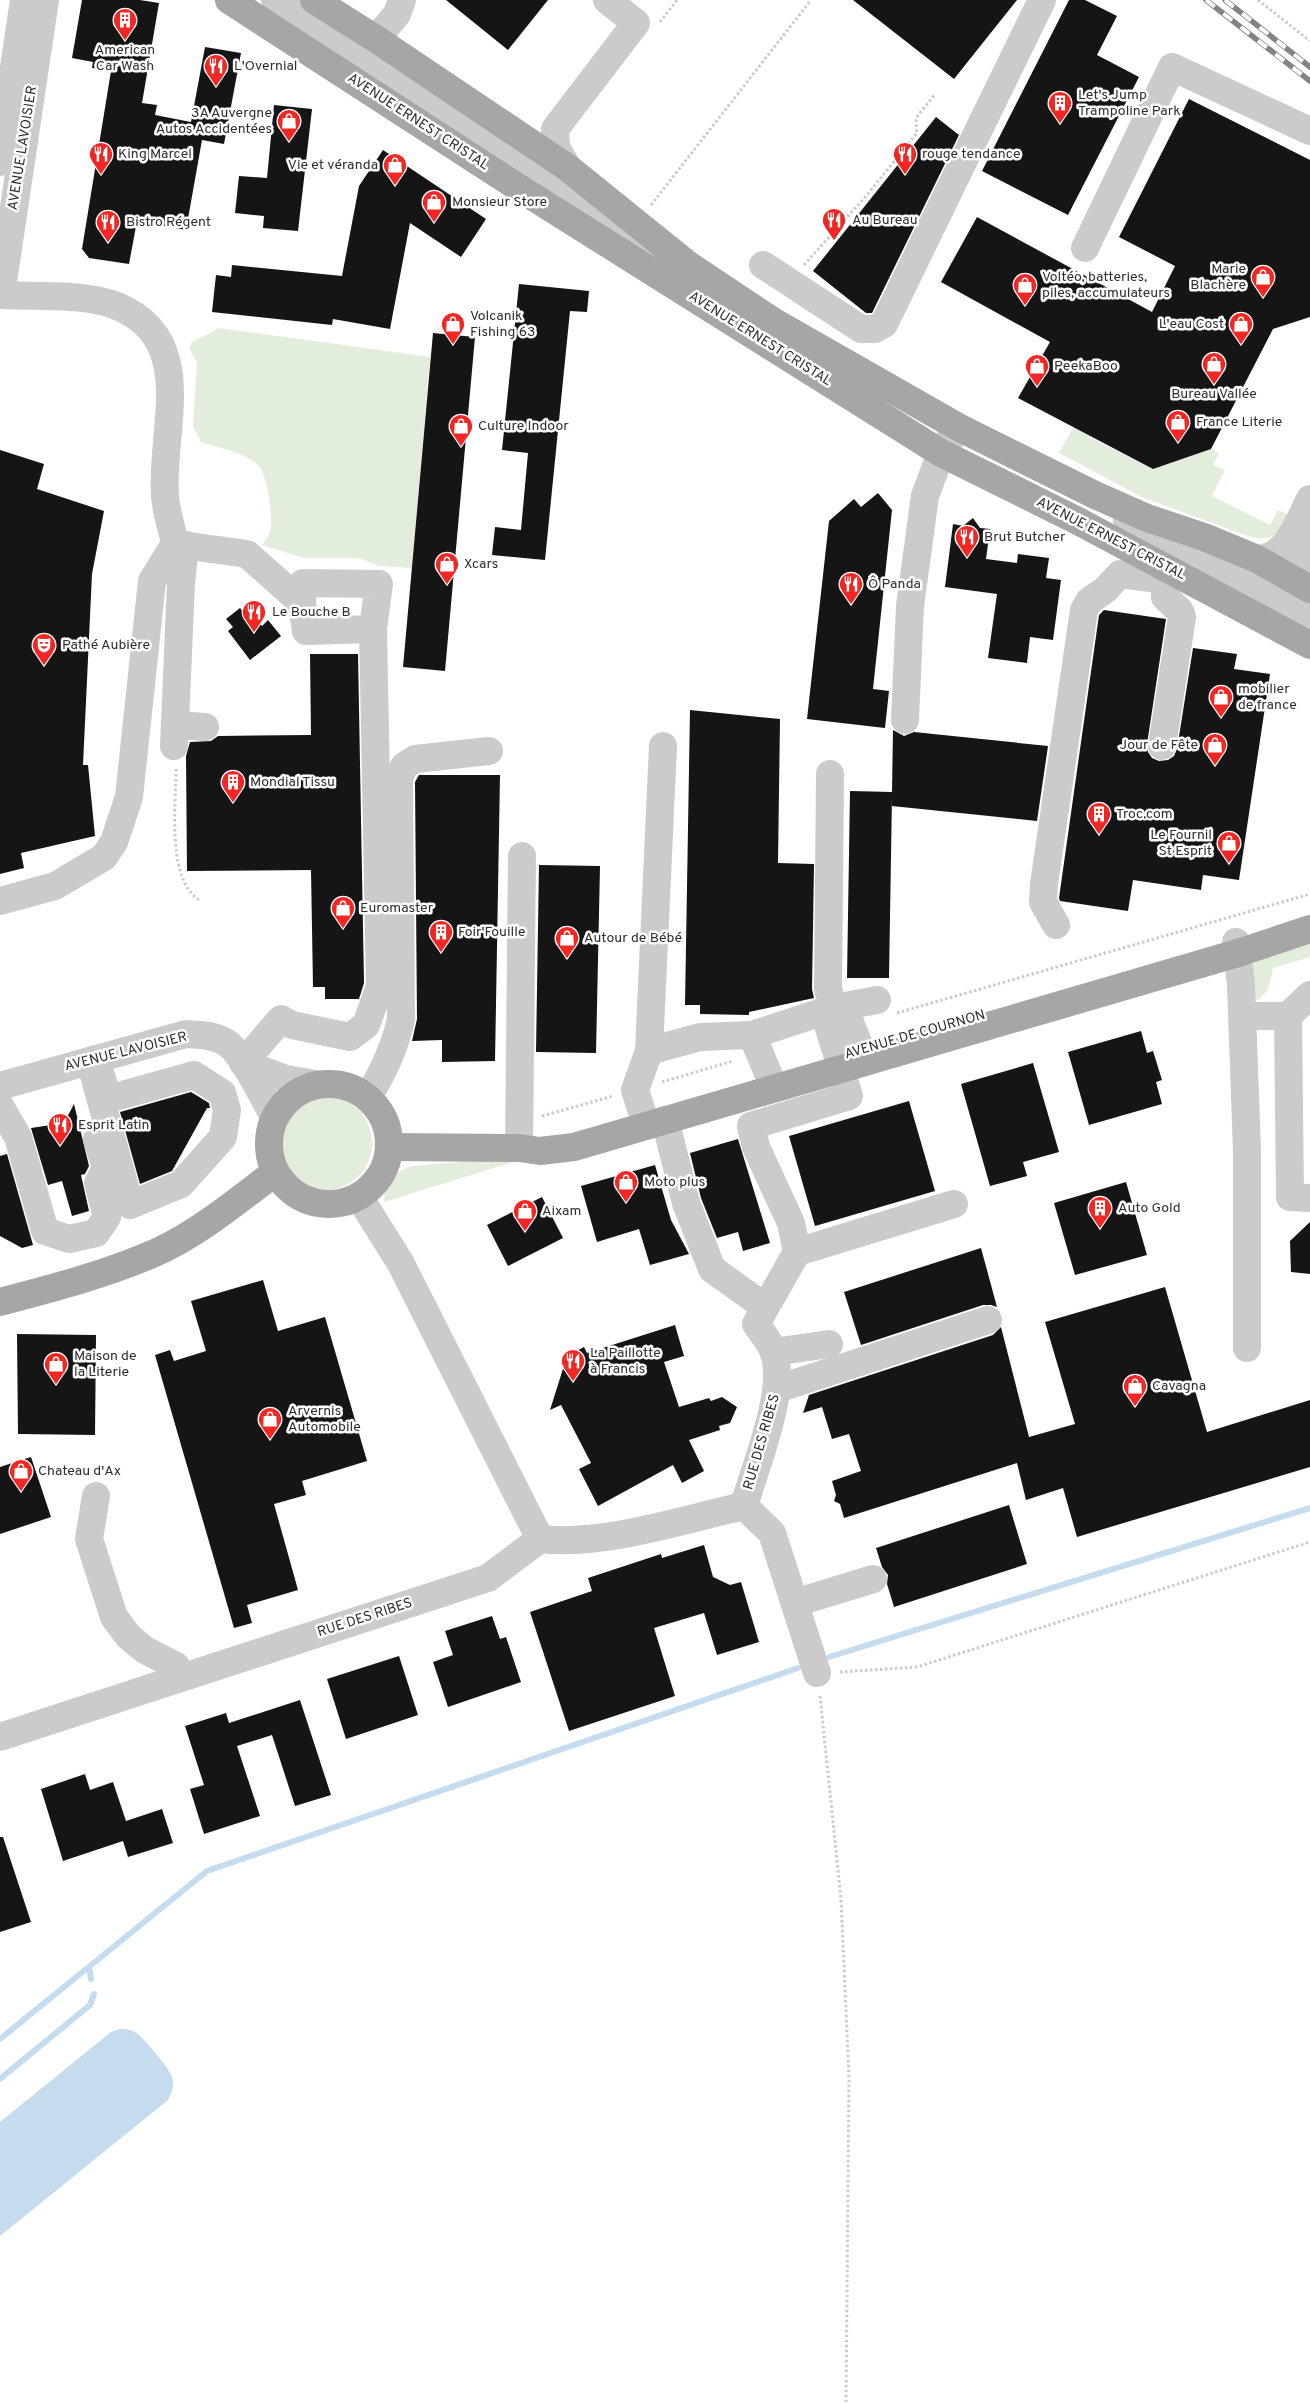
<svg xmlns="http://www.w3.org/2000/svg" width="1310" height="2404" font-family="Overpass,sans-serif">
  <style>
    .green { fill: #e3eddb }
    .water { fill: #c5dbee }
    .lines { fill: none; stroke-linecap: round; stroke-linejoin: round }
    .stream { stroke: #c5dbee; stroke-width: 6 }
    .building { fill: #151515 }
    .path { stroke: #cbcbcb; stroke-width: 3; stroke-dasharray: 2.5 2.5; stroke-linecap: butt }
    .minor { stroke: #cbcbcb; stroke-width: 28 }
    .major { stroke: #a6a6a6; stroke-width: 28 }
    .rail-casing { stroke: #838383; stroke-width: 5.5 }
    .rail { stroke: #fff; stroke-width: 4; stroke-dasharray: 11; stroke-linecap: butt }
    .labels { text-anchor: middle; dominant-baseline: central; stroke-width: 5; stroke-linejoin: round; paint-order: stroke }
    .poi-label { font-size: 14px; fill: #2e2e2e; stroke: #fff; text-anchor: start }
    .street-label { font-size: 14px; fill: #2e2e2e; stroke: #fff }
  </style>
  <rect width="100%" height="100%" fill="#fff"/>
  <g class="green">
    <path d="M219,328L430,357L412,568L379,566L359,558H304L262,545C265,541 269,536 270,531C274,519 267,475 259,466C245,452 218,448 201,442L193,426L197,362L189,349L192,342Z"/>
    <path d="M1104,373L1118,379L1089,437L1153,469L1211,449L1219,453L1213,465L1225,470L1212,496L1270,525L1278,510L1291,516C1276,534 1274,542 1250,537L1142,497L1059,453Z"/>
    <polygon points="1310,943 1310,957 1273,968 1268,989 1258,1001 1254,997 1251,962"/>
    <circle cx="325" cy="1143" r="47"/>
    <path d="M509,1158L510,1163L384,1202C385,1181 393,1173 412,1166Z"/>
  </g>
  <path class="water" d="M120,2029C125,2029 130,2029 135,2032C143,2037 170,2069 172,2077C175,2085 172,2093 168,2100L0,2236V2122L111,2032Z"/>
  <g class="lines">
    <g class="stream">
      <polyline points="829,1657 1310,1508"/>
      <polyline points="89,1967 91,1979"/>
      <polyline points="0,2039 207,1871 798,1668"/>
      <polyline points="0,2079 90,2005 94,1994"/>
    </g>
  </g>
  <g class="building">
    <polygon points="82,0 140,0 159,3 142,103 157,105 155,115 191,122 205,47 241,53 224,144 202,140 186,230 137,221 129,264 89,258 82,249 111,71 92,68 93,62 72,58"/>
    <polygon points="446,0 548,0 508,50"/>
    <polygon points="853,0 1017,0 954,79"/>
    <polygon points="1069,0 1085,0 1117,16 1097,55 1139,77 1068,215 982,171"/>
    <polygon points="1189,99 1310,160 1310,317 1273,329 1211,449 1153,469 1018,398 1050,342 941,282 977,217 1152,312 1175,266 1119,237"/>
    <polygon points="274,105 312,109 298,231 263,228 264,216 235,213 239,176 267,178"/>
    <polygon points="936,117 959,135 872,313 866,313 813,271"/>
    <polygon points="383,150 486,219 461,257 410,223 390,329 333,319 332,325 212,312 216,275 231,277 232,265 342,276 359,186"/>
    <polygon points="519,284 589,291 587,312 570,311 545,560 492,555 495,527 521,530 528,453 502,450"/>
    <polygon points="433,333 475,337 445,671 403,667"/>
    <polygon points="0,450 44,464 37,489 104,511 92,574 83,765 88,765 95,836 21,853 24,868 0,874"/>
    <polygon points="878,493 892,510 873,689 889,691 885,728 807,719 829,521 854,499 861,507"/>
    <polygon points="973,518 980,528 990,529 986,559 1017,563 1018,554 1049,558 1046,578 1061,580 1053,640 1030,637 1027,663 988,658 997,594 945,587 953,524 963,526"/>
    <polygon points="240,608 247,617 251,612 262,626 268,620 281,636 250,660 228,631 233,627 226,619"/>
    <polygon points="1104,610 1166,619 1147,744 1148,752 1152,758 1159,761 1168,760 1174,756 1177,749 1193,648 1237,654 1234,669 1270,674 1239,880 1203,875 1201,890 1133,880 1128,911 1060,901 1059,898 1099,615"/>
    <polygon points="310,654 358,654 364,983 359,999 325,999 325,987 313,987 311,870 187,871 186,756 190,742 211,741 218,736 311,735"/>
    <polygon points="690,710 780,719 778,863 814,864 812,989 814,998 749,1012 749,1015 700,1014 700,1005 685,1005"/>
    <polygon points="893,730 904,736 914,732 1048,746 1037,821 892,806 892,795 889,978 847,978 850,791 892,792"/>
    <polygon points="419,775 500,775 495,1061 442,1062 442,1040 412,1041 417,1019 415,782"/>
    <polygon points="539,865 600,866 596,1053 536,1052"/>
    <polygon points="1141,1031 1147,1053 1153,1051 1162,1080 1156,1082 1162,1104 1089,1125 1068,1052"/>
    <polygon points="1033,1063 1059,1152 1023,1162 1027,1176 990,1186 961,1084"/>
    <polygon points="191,1092 209,1103 210,1108 207,1108 172,1171 140,1184 120,1112"/>
    <polygon points="909,1101 935,1191 815,1226 789,1136"/>
    <polygon points="74,1104 89,1166 85,1174 81,1175 89,1211 72,1216 62,1181 48,1185 31,1128 64,1123"/>
    <polygon points="738,1139 770,1243 743,1251 738,1232 717,1238 701,1198 690,1153"/>
    <polygon points="7,1154 33,1245 22,1248 0,1236 0,1156"/>
    <polygon points="655,1165 671,1220 689,1254 650,1265 639,1229 597,1242 581,1186"/>
    <polygon points="1126,1182 1147,1255 1075,1275 1054,1203"/>
    <polygon points="542,1197 563,1238 508,1266 487,1225"/>
    <polygon points="1310,1222 1310,1274 1291,1272 1290,1241"/>
    <polygon points="981,1248 997,1307 991,1305 983,1305 861,1345 844,1292"/>
    <polygon points="263,1280 278,1331 325,1317 367,1461 302,1481 306,1495 274,1504 298,1590 247,1605 252,1623 234,1628 155,1355 170,1350 174,1361 206,1351 191,1301"/>
    <polygon points="1165,1287 1207,1432 1310,1400 1310,1467 1077,1537 1063,1488 1026,1500 1017,1463 844,1518 840,1504 834,1501 836,1495 832,1481 861,1471 849,1434 832,1439 822,1407 803,1413 809,1395 993,1335 1001,1327 1029,1437 1075,1424 1045,1322"/>
    <polygon points="675,1325 684,1356 664,1362 679,1407 709,1398 711,1401 722,1397 737,1407 730,1423 719,1426 720,1430 689,1440 704,1471 682,1483 673,1465 598,1506 579,1469 591,1463 561,1405 550,1410 567,1356 584,1347 587,1353"/>
    <polygon points="17,1334 96,1335 95,1435 18,1434"/>
    <polygon points="31,1457 51,1517 0,1534 0,1467"/>
    <polygon points="1009,1505 1027,1564 894,1607 887,1584 888,1575 882,1567 876,1548"/>
    <polygon points="704,1545 713,1577 730,1585 741,1582 759,1642 717,1655 704,1613 654,1628 675,1696 569,1731 530,1612 592,1591 588,1578 661,1554 662,1558"/>
    <polygon points="492,1616 500,1639 506,1637 521,1682 448,1707 433,1662 453,1655 445,1631"/>
    <polygon points="399,1656 418,1715 346,1739 327,1679"/>
    <polygon points="300,1700 331,1795 295,1806 272,1735 237,1746 260,1816 204,1834 190,1789 204,1785 185,1726 226,1713 229,1723"/>
    <polygon points="85,1774 90,1790 113,1782 126,1821 162,1809 173,1843 128,1857 123,1841 63,1861 41,1789"/>
    <polygon points="0,1837 3,1837 31,1922 0,1932"/>
  </g>
  <g class="lines">
    <g class="path">
      <polyline points="1258,0 1310,41"/>
      <polyline points="660,22 677,0"/>
      <polyline points="651,205 811,0"/>
      <polyline points="804,265 867,195 917,133 916,118 935,94"/>
      <path d="M176,769C176,804 166,882 201,901"/>
      <polyline points="897,1013 1310,894"/>
      <polyline points="662,1082 733,1061"/>
      <polyline points="542,1116 613,1096"/>
      <polyline points="840,1672 917,1667 1310,1542"/>
      <polyline points="820,1696 841,1899 849,2077 846,2404"/>
    </g>
    <g class="minor">
      <polyline points="275,0 528,173 693,282"/>
      <polyline points="376,39 397,14 402,0"/>
      <polyline points="0,162 24,0"/>
      <polyline points="568,168 556,147 555,129 636,23 607,0"/>
      <polyline points="1085,248 1172,67 1310,131"/>
      <polyline points="763,265 861,329 875,329 884,324 1042,0"/>
      <path d="M0,295C35,297 85,293 117,306C199,340 160,429 165,496C166,512 172,528 175,544L152,581L129,797L114,842L104,857L55,886L0,901"/>
      <polyline points="1,295 45,0"/>
      <polyline points="1127,520 1310,615"/>
      <polyline points="175,544 247,554 302,603"/>
      <path d="M1257,559C1287,558 1298,522 1310,499"/>
      <polyline points="1304,586 1296,569 1301,553 1310,535"/>
      <polyline points="905,720 910,606 925,496 941,453 958,427"/>
      <polyline points="175,725 205,727"/>
      <polyline points="174,746 181,583 185,545"/>
      <polyline points="1162,746 1182,617 1180,611 1165,597 1165,589 1173,571"/>
      <polyline points="830,774 828,989 834,1008"/>
      <polyline points="1056,925 1043,902 1044,884 1084,610 1089,601 1105,590 1120,574 1159,579 1168,584"/>
      <polyline points="1236,942 1241,985 1247,1151 1247,1348"/>
      <polyline points="844,1006 861,1051"/>
      <polyline points="824,1012 838,1057"/>
      <polyline points="1243,1016 1288,1016 1310,995"/>
      <polyline points="1288,1016 1290,1197 1310,1198"/>
      <polyline points="752,1035 834,1008 877,1000"/>
      <polyline points="649,1051 700,1037 752,1035 770,1078"/>
      <polyline points="90,1061 130,1205 181,1184 223,1137 227,1110 222,1093 194,1075 108,1099 96,1059"/>
      <polyline points="243,1063 281,1019 292,1025 350,1037 366,1025 380,986 373,629 379,584 303,583 302,603 306,631 373,629"/>
      <polyline points="243,1063 286,1079 315,1084"/>
      <path d="M0,1086L186,1034C200,1035 215,1035 227,1043C242,1053 265,1100 274,1117"/>
      <path d="M368,1097C383,1072 395,1048 401,1019L399,779L404,766L415,759L489,751"/>
      <polyline points="0,1106 18,1137 45,1231 69,1239 96,1233 107,1217 98,1183 106,1168 97,1139"/>
      <polyline points="643,1115 635,1090 649,1051 663,746"/>
      <polyline points="665,1120 686,1203 712,1269 765,1307"/>
      <polyline points="519,1148 522,856"/>
      <polyline points="359,1197 400,1262 540,1539"/>
      <polyline points="797,1252 954,1204"/>
      <polyline points="774,1352 829,1344"/>
      <polyline points="777,1389 988,1320"/>
      <polyline points="96,1496 89,1539 114,1617 129,1637 145,1650 176,1666 180,1678"/>
      <path d="M744,1506C755,1467 787,1391 774,1353C771,1343 762,1333 756,1324L797,1252L791,1223L756,1147L751,1126L849,1096L840,1068"/>
      <polyline points="744,1506 772,1533 817,1673"/>
      <polyline points="795,1603 873,1579"/>
      <path d="M0,1737L488,1578L540,1539C604,1546 681,1520 744,1506"/>
    </g>
    <g class="major">
      <polyline points="229,0 519,188 941,453 1076,520 1310,645"/>
      <polyline points="314,0 376,39 568,168 687,264 774,322 958,427 1095,495 1147,518 1204,537 1257,559 1310,589"/>
      <circle cx="329" cy="1144" r="60"/>
      <polyline points="390,1147 519,1148 540,1151 574,1147 1238,953 1310,929"/>
      <path d="M0,1302C53,1288 107,1274 157,1252C197,1234 239,1200 274,1173"/>
    </g>
    <g class="rail-casing">
      <g id="rail">
        <polyline points="1206,0 1310,81"/>
        <polyline points="1225,0 1310,67"/>
      </g>
    </g>
    <use href="#rail" class="rail"/>
  </g>
  <defs>
    <g id="building-pin" transform="scale(1.25)"><path d="M0 17L-7.5 6A9.5 9.5 0 1 1 7.5 6Z" fill="#f22623" stroke="#fff"/><path d="M-4-6H4V6H1V3H-1V6H-4ZM-2.5-4.3h1.7v1.8h-1.7ZM.8-4.3h1.7v1.8H.8ZM-2.5-1h1.7V.8h-1.7ZM.8-1h1.7V.8H.8Z" fill="#fff"/></g>
    <g id="restaurant-pin" transform="scale(1.25)"><path d="M0 17L-7.5 6A9.5 9.5 0 1 1 7.5 6Z" fill="#f22623" stroke="#fff"/><path d="M-5-6h1v4h1v-4h1v4h1v-4h1v5L-1.5 .5V6h-2V.5L-5-1ZM5-6V6H3V1.5H1.5Q1.5-4 5-6Z" fill="#fff"/></g>
    <g id="shop-pin" transform="scale(1.25)"><path d="M0 17L-7.5 6A9.5 9.5 0 1 1 7.5 6Z" fill="#f22623" stroke="#fff"/><path d="M-5-2.5h2.3a2.7 3.5 0 0 1 5.4 0H5L5.5 6h-11ZM-1.5-2.5h3a1.5 2.3 0 0 0-3 0Z" fill="#fff"/></g>
    <g id="theatre-pin" transform="scale(1.25)"><path d="M0 17L-7.5 6A9.5 9.5 0 1 1 7.5 6Z" fill="#f22623" stroke="#fff"/><path d="M-5-5.5Q0-4 5-5.5V0Q5 5 0 6Q-5 5-5 0ZM-3.3-2.5H-1v1.5H-3.3ZM1-2.5H3.3v1.5H1ZM-2.8 1Q0 5.5 2.8 1Z" fill="#fff"/></g>
  </defs>
  <g fill-rule="evenodd">
    <use href="#building-pin" x="125" y="20"/>
    <use href="#restaurant-pin" x="216" y="66"/>
    <use href="#building-pin" x="1060" y="103"/>
    <use href="#shop-pin" x="289" y="121"/>
    <use href="#restaurant-pin" x="101" y="154"/>
    <use href="#restaurant-pin" x="905" y="154"/>
    <use href="#shop-pin" x="395" y="165"/>
    <use href="#shop-pin" x="434" y="202"/>
    <use href="#restaurant-pin" x="834" y="220"/>
    <use href="#restaurant-pin" x="108" y="222"/>
    <use href="#shop-pin" x="1263" y="277"/>
    <use href="#shop-pin" x="1025" y="285"/>
    <use href="#shop-pin" x="453" y="324"/>
    <use href="#shop-pin" x="1241" y="324"/>
    <use href="#shop-pin" x="1214" y="364"/>
    <use href="#shop-pin" x="1037" y="366"/>
    <use href="#shop-pin" x="1178" y="422"/>
    <use href="#shop-pin" x="461" y="426"/>
    <use href="#restaurant-pin" x="967" y="537"/>
    <use href="#shop-pin" x="447" y="564"/>
    <use href="#restaurant-pin" x="851" y="584"/>
    <use href="#restaurant-pin" x="254" y="612"/>
    <use href="#theatre-pin" x="44" y="645"/>
    <use href="#shop-pin" x="1221" y="697"/>
    <use href="#shop-pin" x="1215" y="745"/>
    <use href="#building-pin" x="233" y="782"/>
    <use href="#building-pin" x="1099" y="814"/>
    <use href="#shop-pin" x="1229" y="843"/>
    <use href="#shop-pin" x="343" y="908"/>
    <use href="#building-pin" x="441" y="932"/>
    <use href="#shop-pin" x="567" y="938"/>
    <use href="#restaurant-pin" x="60" y="1125"/>
    <use href="#shop-pin" x="626" y="1182"/>
    <use href="#building-pin" x="1100" y="1208"/>
    <use href="#shop-pin" x="525" y="1211"/>
    <use href="#restaurant-pin" x="573" y="1361"/>
    <use href="#shop-pin" x="56" y="1364"/>
    <use href="#shop-pin" x="1135" y="1386"/>
    <use href="#shop-pin" x="270" y="1419"/>
    <use href="#shop-pin" x="21" y="1471"/>
  </g>
  <g class="labels">
    <g class="poi-label">
      <text x="125" y="50" text-anchor="middle">American<tspan x="125" dy="16">Car Wash</tspan></text>
      <text x="234" y="66">L'Overnial</text>
      <text x="1078" y="95">Let's Jump<tspan x="1078" dy="16">Trampoline Park</tspan></text>
      <text x="272" y="113" text-anchor="end">3A Auvergne<tspan x="272" dy="16">Autos Accidentées</tspan></text>
      <text x="118" y="154">King Marcel</text>
      <text x="922" y="154">rouge tendance</text>
      <text x="378" y="165" text-anchor="end">Vie et véranda</text>
      <text x="452" y="202">Monsieur Store</text>
      <text x="852" y="220">Au Bureau</text>
      <text x="126" y="222">Bistro Régent</text>
      <text x="1246" y="269" text-anchor="end">Marie<tspan x="1246" dy="16">Blachère</tspan></text>
      <text x="1042" y="277">Voltéo, batteries,<tspan x="1042" dy="16">piles, accumulateurs</tspan></text>
      <text x="470" y="316">Volcanik<tspan x="470" dy="16">Fishing 63</tspan></text>
      <text x="1224" y="324" text-anchor="end">L'eau Cost</text>
      <text x="1054" y="366">PeekaBoo</text>
      <text x="1214" y="394" text-anchor="middle">Bureau Vallée</text>
      <text x="1196" y="422">France Literie</text>
      <text x="478" y="426">Culture Indoor</text>
      <text x="984" y="537">Brut Butcher</text>
      <text x="464" y="564">Xcars</text>
      <text x="868" y="584">Ô Panda</text>
      <text x="272" y="612">Le Bouche B</text>
      <text x="62" y="645">Pathé Aubière</text>
      <text x="1238" y="689">mobilier<tspan x="1238" dy="16">de france</tspan></text>
      <text x="1198" y="745" text-anchor="end">Jour de Fête</text>
      <text x="250" y="782">Mondial Tissu</text>
      <text x="1116" y="814">Troc.com</text>
      <text x="1212" y="835" text-anchor="end">Le Fournil<tspan x="1212" dy="16">St Esprit</tspan></text>
      <text x="360" y="908">Euromaster</text>
      <text x="458" y="932">Foir'Fouille</text>
      <text x="584" y="938">Autour de Bébé</text>
      <text x="78" y="1125">Esprit Latin</text>
      <text x="644" y="1182">Moto plus</text>
      <text x="1118" y="1208">Auto Gold</text>
      <text x="542" y="1211">Aixam</text>
      <text x="590" y="1353">La Paillotte<tspan x="590" dy="16">à Francis</tspan></text>
      <text x="74" y="1356">Maison de<tspan x="74" dy="16">la Literie</tspan></text>
      <text x="1152" y="1386">Cavagna</text>
      <text x="288" y="1411">Arvernis<tspan x="288" dy="16">Automobile</tspan></text>
      <text x="38" y="1471">Chateau d'Ax</text>
    </g>
    <g class="street-label">
      <text transform="translate(418 122) rotate(33)">AVENUE ERNEST CRISTAL</text>
      <text transform="translate(23 148) rotate(-81)">AVENUE LAVOISIER</text>
      <text transform="translate(760 339) rotate(32)">AVENUE ERNEST CRISTAL</text>
      <text transform="translate(1111 539) rotate(27)">AVENUE ERNEST CRISTAL</text>
      <text transform="translate(915 1035) rotate(-16)">AVENUE DE COURNON</text>
      <text transform="translate(126 1052) rotate(-14)">AVENUE LAVOISIER</text>
      <text transform="translate(762 1442) rotate(-74)">RUE DES RIBES</text>
      <text transform="translate(365 1618) rotate(-18)">RUE DES RIBES</text>
    </g>
  </g>
</svg>
